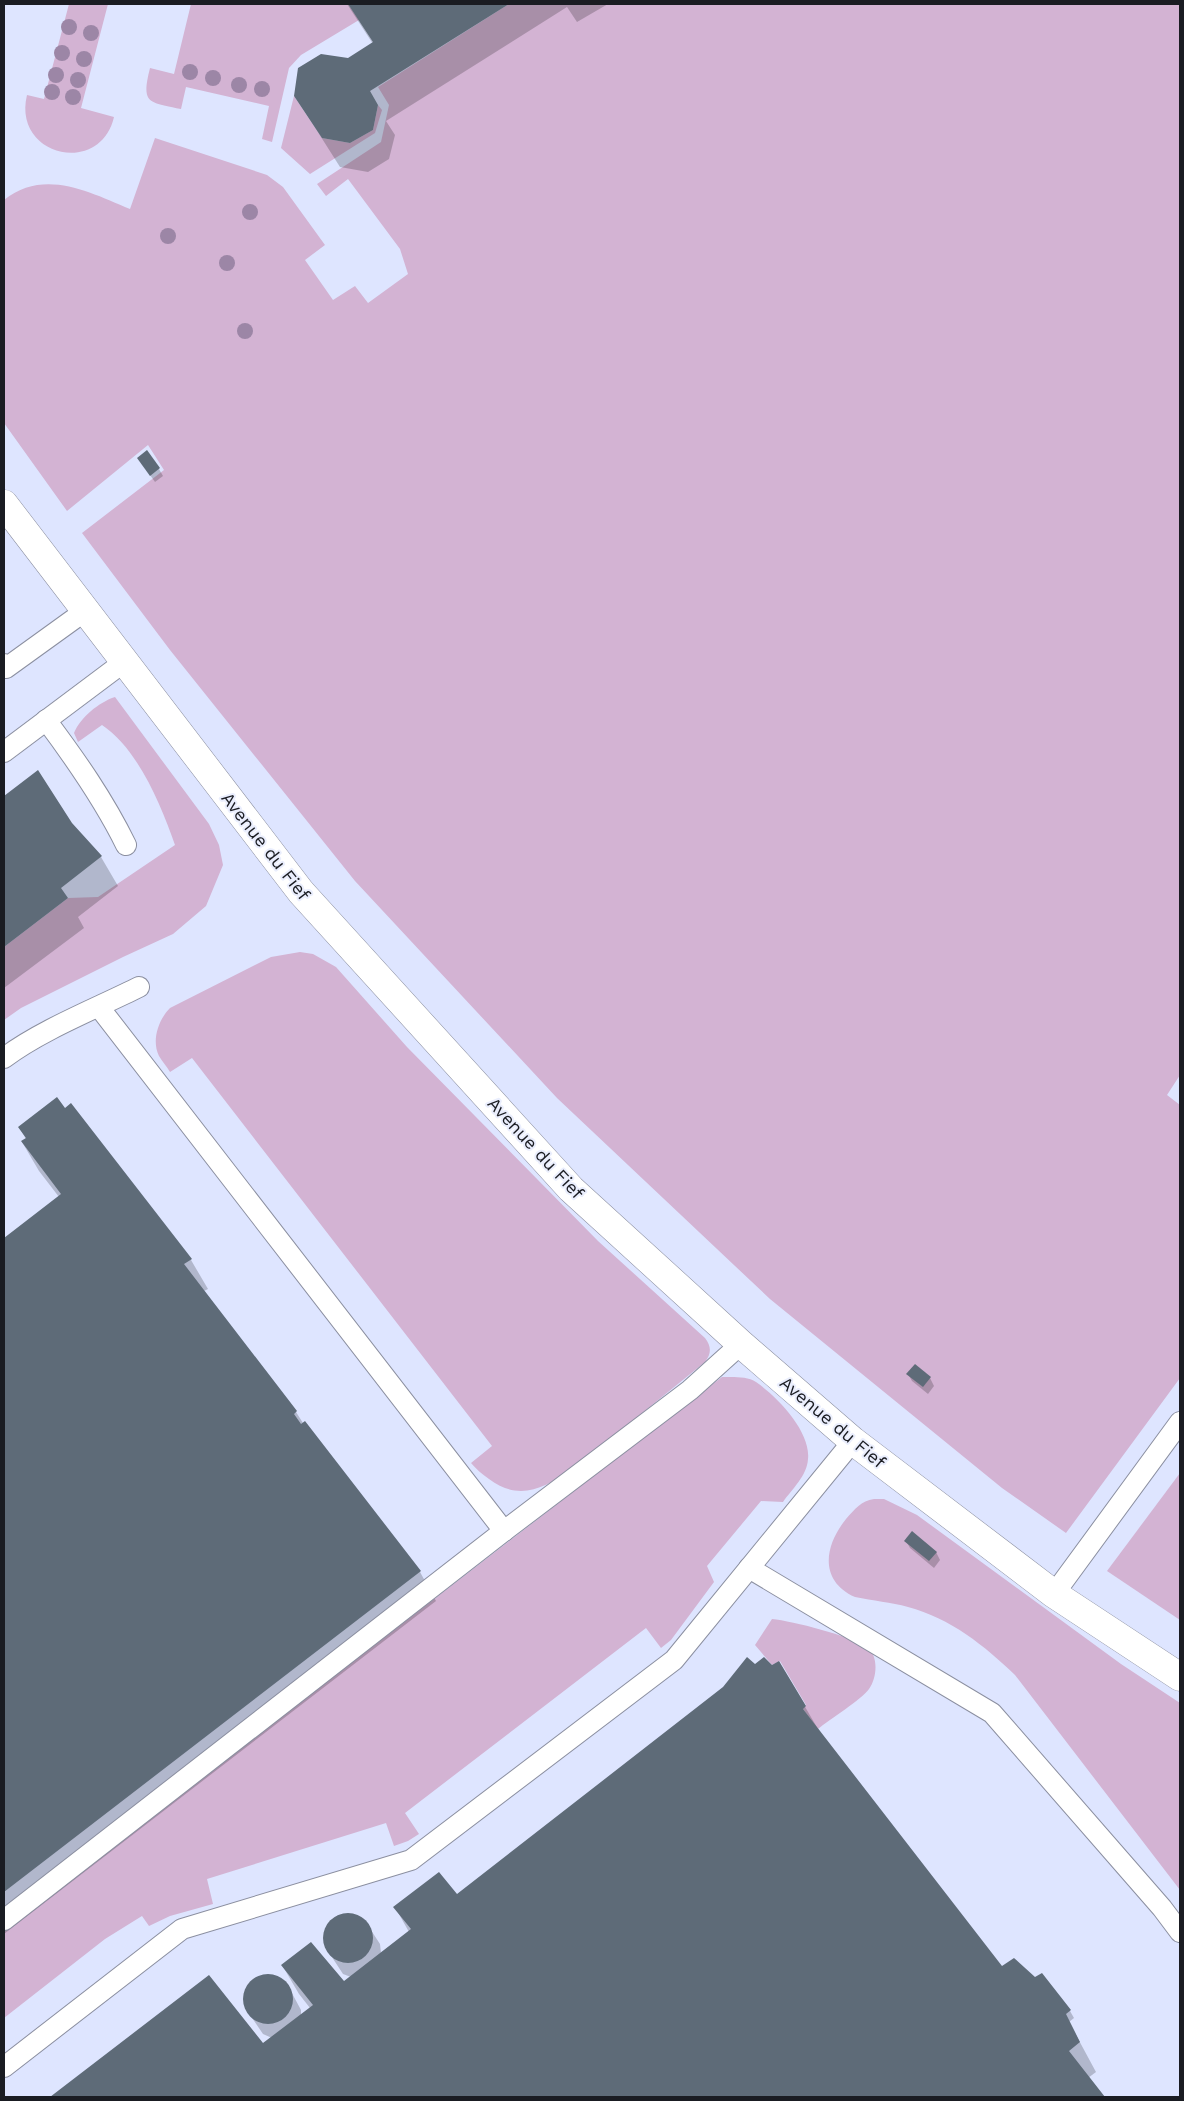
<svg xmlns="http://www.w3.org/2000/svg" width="1184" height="2101" font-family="'Work Sans',sans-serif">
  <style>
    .built { fill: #dee5ff }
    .green { fill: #d3b3d3 }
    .shadow { fill: #0003 }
    .building { fill: #5e6b78 }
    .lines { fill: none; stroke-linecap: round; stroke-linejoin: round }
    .service-casing { stroke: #8b8fa0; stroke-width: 22 }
    .minor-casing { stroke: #8b8fa0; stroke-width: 29 }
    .service { stroke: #fff; stroke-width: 20 }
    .minor { stroke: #fff; stroke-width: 28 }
    .tree { fill: #9c86a6 }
    .labels { text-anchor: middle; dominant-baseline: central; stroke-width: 4; stroke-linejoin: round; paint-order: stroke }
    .street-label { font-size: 18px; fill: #1a1c22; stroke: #eaeefd }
  </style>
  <rect width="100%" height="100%" fill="#eaeefd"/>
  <rect class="built" x="4" y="4" width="1176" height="2093"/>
  <g class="green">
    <path d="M69,4H108L81,108L114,117C100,177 12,156 27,95L44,99Z"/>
    <path d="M191,4H348L359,20L301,55L289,68L272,142L262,139L269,106L186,87L181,109C148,102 141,104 150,68L174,74Z"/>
    <path d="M509,4H1180V1075L1167,1095L1180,1105V1378L1066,1533L1002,1488L770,1299L557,1098L355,881L170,650L82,533L164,470L148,445L67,511L4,423V200C44,168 89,192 130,209L155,138L267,175L283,187L325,245L305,260L333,300L355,286L368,303L408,274L400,249L348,179L326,196L317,184L381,142L389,105L378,87Z"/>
    <polygon points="294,96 322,138 350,143 373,130 378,105 382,110 375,133 310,174 281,148"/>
    <path d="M115,697L209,824L219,845L223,865L206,906L173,934L123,957L21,1008L4,1020V947L68,898L98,897L175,845C161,805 138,749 102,725L78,742L74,733C80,718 99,702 115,697Z"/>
    <path d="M300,952L313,954L336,967L407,1047L598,1241L705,1338C711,1346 712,1353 705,1362L572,1470C543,1488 520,1502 489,1479C482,1474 476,1469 471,1463L492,1446L192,1058L170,1072C167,1067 162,1061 159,1056C151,1040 159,1019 170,1008L271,957Z"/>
    <path d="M722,1377C733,1377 747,1376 756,1382C778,1397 811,1432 808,1459C807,1476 792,1489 783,1502L761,1501L707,1566L714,1582L671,1640L661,1648L646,1628L405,1813L419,1834L408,1841L394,1846L386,1823L207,1879L213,1904L170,1916L149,1926L142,1916L105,1939L4,2018V1931Z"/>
    <polygon points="1180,1473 1180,1620 1107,1571"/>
    <path d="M874,1499H884L917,1515L1121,1664L1180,1703V1890L1015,1675C985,1646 950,1618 908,1607C891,1602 873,1601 855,1597C818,1580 825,1545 846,1519C855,1509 861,1501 874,1499Z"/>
    <path d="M772,1619C793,1621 850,1636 867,1647C879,1656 877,1678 869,1689C862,1699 829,1720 818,1729L803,1709L806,1705L780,1661L772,1665L755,1645Z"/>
  </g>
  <g class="shadow">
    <polygon points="347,4 608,4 577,22 567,7 386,121 395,135 389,159 368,172 340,167 295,96 373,44"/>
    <polygon points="138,458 159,469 163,476 155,482"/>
    <polygon points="38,772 71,824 101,857 118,886 78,917 84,928 4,988 4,797"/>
    <polygon points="19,1127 191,1260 208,1289 204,1291 296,1412 303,1423 420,1572 436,1601 4,1934 4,1240 59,1197 39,1171 22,1142 26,1139"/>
    <polygon points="908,1374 930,1378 934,1386 928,1394 912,1381"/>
    <polygon points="906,1541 936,1552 940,1560 934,1568 910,1548"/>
    <polygon points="779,1662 822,1736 1002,1968 1070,2011 1074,2018 1069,2022 1096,2072 1088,2078 1103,2097 53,2097 208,1977 263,2045 272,2038 263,2034 246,2009 244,1998 247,1987 255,1978 266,1975 277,1976 287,1984 301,2010 301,2016 310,2008 299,1994 282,1965 344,1983 351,1977 343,1974 326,1948 324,1935 328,1923 338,1915 351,1914 363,1918 380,1944 381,1953 409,1932 395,1907 457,1895 755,1666 772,1666"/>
  </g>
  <g class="building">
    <polygon points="348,4 509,4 370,91 378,105 373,130 350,143 322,138 294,96 298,68 321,54 348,58 373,42"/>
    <polygon points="147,450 160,468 150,476 137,458"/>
    <polygon points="38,770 72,823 102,856 61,888 68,898 4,947 4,796"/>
    <polygon points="57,1097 65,1108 71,1103 192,1259 184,1264 297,1411 294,1414 301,1424 305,1421 421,1571 4,1892 4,1238 61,1194 21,1141 26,1138 18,1127"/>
    <polygon points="915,1364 931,1377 923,1387 906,1374"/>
    <polygon points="912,1531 937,1552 929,1561 904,1541"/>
    <polygon points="747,1657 755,1664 764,1657 772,1665 779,1661 806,1706 803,1709 1002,1966 1014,1958 1035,1977 1042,1973 1071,2010 1066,2014 1080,2042 1069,2051 1105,2097 50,2097 209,1975 263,2043 313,2005 281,1965 311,1942 344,1981 411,1929 393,1907 439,1872 457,1894 723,1687"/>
    <circle cx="348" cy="1938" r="25"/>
    <circle cx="268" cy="1999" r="25"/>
  </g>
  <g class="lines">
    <g class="service-casing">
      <g id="service">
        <polyline points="4,664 6,668 85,611"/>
        <path d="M46,720C76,760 104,800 126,845"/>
        <polyline points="4,752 124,662"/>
        <path d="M4,1058C41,1030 97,1008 139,987"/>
        <polyline points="504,1531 690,1390 741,1344"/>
        <polyline points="749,1568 992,1713 1162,1908 1180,1932"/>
        <polyline points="1054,1594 1180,1422"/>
        <polyline points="4,1920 504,1531 99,1007"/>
        <polyline points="4,2067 182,1929 411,1860 674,1660 853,1441"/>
      </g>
    </g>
    <g class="minor-casing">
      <polyline id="minor" points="4,504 301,892 571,1189 741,1344 853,1441 1054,1594 1180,1677"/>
    </g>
    <use href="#service" class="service"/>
    <use href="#minor" class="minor"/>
  </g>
  <g class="tree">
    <circle cx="69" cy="27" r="8"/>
    <circle cx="91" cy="33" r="8"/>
    <circle cx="62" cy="53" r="8"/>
    <circle cx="84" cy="59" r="8"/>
    <circle cx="190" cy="72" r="8"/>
    <circle cx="56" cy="75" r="8"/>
    <circle cx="213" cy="78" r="8"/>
    <circle cx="78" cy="80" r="8"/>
    <circle cx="239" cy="85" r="8"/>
    <circle cx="262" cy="89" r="8"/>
    <circle cx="52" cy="92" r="8"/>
    <circle cx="73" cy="97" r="8"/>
    <circle cx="250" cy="212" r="8"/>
    <circle cx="168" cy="236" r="8"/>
    <circle cx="227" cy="263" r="8"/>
    <circle cx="245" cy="331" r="8"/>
  </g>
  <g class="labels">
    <g class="street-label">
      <text transform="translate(266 846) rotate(52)">Avenue du Fief</text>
      <text transform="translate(536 1148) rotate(47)">Avenue du Fief</text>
      <text transform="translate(833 1422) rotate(40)">Avenue du Fief</text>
    </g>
  </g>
  <rect width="1184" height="2101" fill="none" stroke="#1a1c22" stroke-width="10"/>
</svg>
